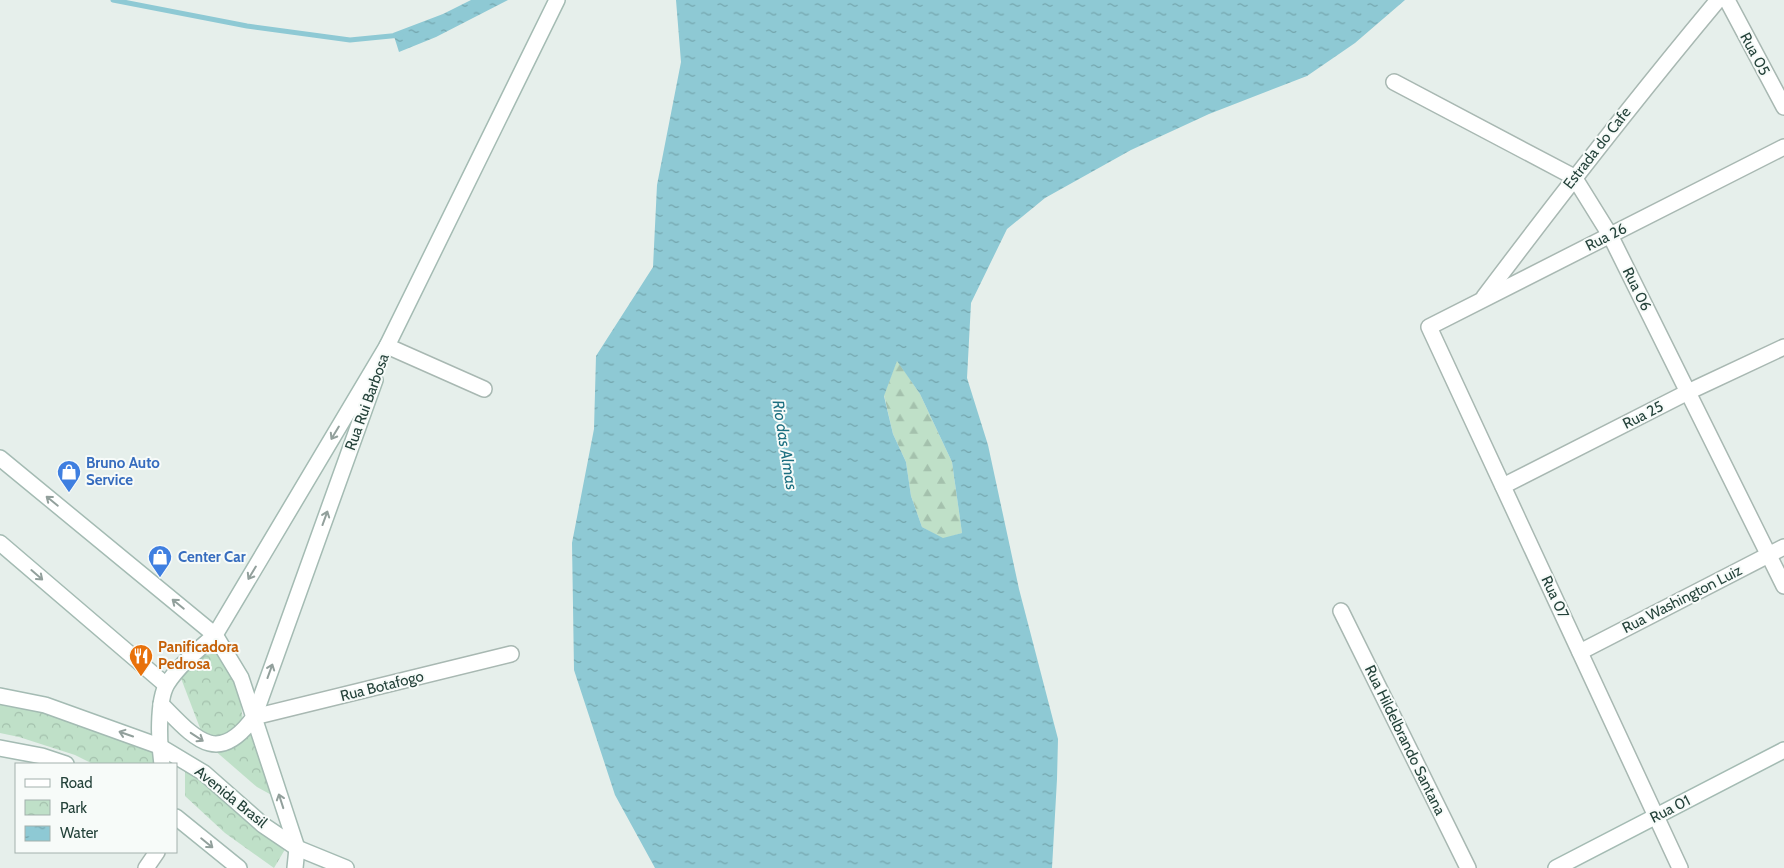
<svg xmlns="http://www.w3.org/2000/svg" width="1784" height="868" font-family="Cabin,sans-serif">
  <style>
    .forest { fill: url(#forest-firs) }
    .park { fill: url(#park-crowns) }
    .water { fill: url(#water-ripples); fill-rule: evenodd }
    .lines { fill: none; stroke-linecap: round; stroke-linejoin: round }
    .stream { stroke: #8ec9d4; stroke-width: 5 }
    .street-casing { stroke: #a8b8b2; stroke-width: 18 }
    .secondary-casing { stroke: #a4bbb3; stroke-width: 18 }
    .street { stroke: #fff; stroke-width: 15 }
    .secondary { stroke: #fff; stroke-width: 15 }
    .oneway { stroke: #92a09c }
    .labels { text-anchor: middle; dominant-baseline: central; stroke-width: 4; stroke-linejoin: round; paint-order: stroke }
    .street-label { font-size: 15px; fill: #24423a; stroke: #f7fbf9 }
    .shop-label { font-size: 15px; font-weight: bold; fill: #366cbe; stroke: #f7fbf9; text-anchor: start }
    .food-label { font-size: 15px; font-weight: bold; fill: #c56008; stroke: #f7fbf9; text-anchor: start }
    .water-label { font-size: 16px; font-style: italic; fill: #1c6f80; stroke: #f7fbf9 }
  </style>
  <defs>
    <pattern id="forest-firs" width="22" height="20" patternUnits="userSpaceOnUse" patternTransform="scale(1.25)"><rect width="22" height="20" fill="#bfe0c8"/><path d="M5 1l3.5 6h-7zM16 11l3.5 6h-7z" fill="#a4c1ad"/></pattern>
    <pattern id="park-crowns" width="20" height="18" patternUnits="userSpaceOnUse" patternTransform="scale(1.25)"><rect width="20" height="18" fill="#bfe0c8"/><path d="M2 6a3 3 0 1 1 6 0M12 15a3 3 0 1 1 6 0" fill="none" stroke="#a4c1ad"/></pattern>
    <pattern id="water-ripples" width="26" height="14" patternUnits="userSpaceOnUse" patternTransform="scale(1.25)"><rect width="26" height="14" fill="#8ec9d4"/><path d="M2 4q2-2 4 0t4 0M15 11q2-2 4 0t4 0" fill="none" stroke="#74a5ad"/></pattern>
  </defs>
  <rect width="100%" height="100%" fill="#e6efeb"/>
  <polygon class="forest" points="897,360 920,394 952,462 962,533 943,539 922,527 911,496 906,462 893,434 884,395"/>
  <g class="park">
    <polygon points="219,653 238,679 243,722 225,740 203,736 179,673 204,655"/>
    <polygon points="0,701 38,709 156,750 158,764 93,764 75,755 19,737 0,733"/>
    <polygon points="253,729 277,798 257,787 213,749"/>
    <polygon points="185,768 203,777 287,846 274,868 225,833 185,796"/>
  </g>
  <g class="water">
    <polygon points="471,0 508,0 436,37 399,52 393,33 443,14"/>
    <path d="M676,0H1405L1355,43L1307,76L1209,114L1131,150L1045,198L1007,229L971,303L967,378L988,445L1019,589L1058,739L1057,779L1052,868H655L615,795L574,670L572,543L594,429L596,356L653,267L657,185L681,62ZM897,361L920,394L952,462L962,533L943,538L922,527L911,496L906,462L893,434L884,396Z"/>
  </g>
  <g class="lines">
    <polyline class="stream" points="113,0 247,26 350,40 401,35"/>
    <g class="street-casing">
      <g id="street">
        <polyline points="1727,0 1784,107"/>
        <polyline points="1394,82 1574,177 1610,235 1784,586"/>
        <path d="M1484,297C1560,196 1637,97 1718,0"/>
        <polyline points="387,346 484,389"/>
        <polyline points="1503,486 1688,392 1784,347"/>
        <polyline points="1341,611 1468,868"/>
        <polyline points="1580,652 1784,547"/>
        <polyline points="254,717 511,654"/>
        <polyline points="146,868 157,852"/>
        <polyline points="1680,868 1429,327 1784,147"/>
      </g>
    </g>
    <g class="secondary-casing">
      <g id="secondary">
        <polyline points="0,458 215,635 241,678 297,848 295,868"/>
        <polyline points="0,543 166,685"/>
        <polyline points="0,696 45,705 159,746 204,773 263,825 297,848 346,868"/>
        <path d="M161,704C194,737 217,768 254,717L375,380"/>
        <polyline points="0,748 42,756 66,764"/>
        <path d="M162,764C159,745 157,701 167,684C179,665 198,650 215,635L387,346L557,0"/>
        <polyline points="176,817 239,868"/>
        <polyline points="1556,868 1784,750"/>
      </g>
    </g>
    <use href="#street" class="street"/>
    <use href="#secondary" class="secondary"/>
  </g>
  <defs><path id="oneway-shaft" d="M-6 0H5M1.5-3L5.5 0L1.5 3" fill="none" stroke-width="1.6" stroke-linecap="round" stroke-linejoin="round" transform="scale(1.25)"/></defs>
  <g class="oneway">
    <use href="#oneway-shaft" transform="translate(335 433) rotate(121)"/>
    <use href="#oneway-shaft" transform="translate(52 501) rotate(-141)"/>
    <use href="#oneway-shaft" transform="translate(325 518) rotate(-70)"/>
    <use href="#oneway-shaft" transform="translate(252 573) rotate(121)"/>
    <use href="#oneway-shaft" transform="translate(37 575) rotate(41)"/>
    <use href="#oneway-shaft" transform="translate(178 604) rotate(-141)"/>
    <use href="#oneway-shaft" transform="translate(270 671) rotate(-70)"/>
    <use href="#oneway-shaft" transform="translate(126 734) rotate(-161)"/>
    <use href="#oneway-shaft" transform="translate(197 737) rotate(33)"/>
    <use href="#oneway-shaft" transform="translate(281 801) rotate(-108)"/>
    <use href="#oneway-shaft" transform="translate(207 843) rotate(39)"/>
  </g>
  <defs>
    <g id="shop-pin" transform="scale(1.25)"><path d="M0 17L-7.5 6A9.5 9.5 0 1 1 7.5 6Z" fill="#3f7fe0" stroke="#f7fbf9"/><path d="M-5-2.5h2.3a2.7 3.5 0 0 1 5.4 0H5L5.5 6h-11ZM-1.5-2.5h3a1.5 2.3 0 0 0-3 0Z" fill="#fff"/></g>
    <g id="restaurant-pin" transform="scale(1.25)"><path d="M0 17L-7.5 6A9.5 9.5 0 1 1 7.5 6Z" fill="#e8710a" stroke="#f7fbf9"/><path d="M-5-6h1v4h1v-4h1v4h1v-4h1v5L-1.5 .5V6h-2V.5L-5-1ZM5-6V6H3V1.5H1.5Q1.5-4 5-6Z" fill="#fff"/></g>
  </defs>
  <g fill-rule="evenodd">
    <use href="#shop-pin" x="69" y="472"/>
    <use href="#shop-pin" x="160" y="557"/>
    <use href="#restaurant-pin" x="141" y="656"/>
  </g>
  <g class="labels">
    <g class="street-label">
      <text transform="translate(1755 54) rotate(62)">Rua 05</text>
      <text transform="translate(1597 148) rotate(-52)">Estrada do Cafe</text>
      <text transform="translate(1606 237) rotate(-27)">Rua 26</text>
      <text transform="translate(1637 289) rotate(64)">Rua 06</text>
      <text transform="translate(367 402) rotate(-70)">Rua Rui Barbosa</text>
      <text transform="translate(1643 415) rotate(-27)">Rua 25</text>
      <text transform="translate(1555 597) rotate(65)">Rua 07</text>
      <text transform="translate(1682 599) rotate(-27)">Rua Washington Luiz</text>
      <text transform="translate(382 686) rotate(-14)">Rua Botafogo</text>
      <text transform="translate(1405 740) rotate(64)">Rua Hildelbrando Santana</text>
      <text transform="translate(231 797) rotate(39)">Avenida Brasil</text>
      <text transform="translate(1670 809) rotate(-27)">Rua 01</text>
    </g>
    <g class="shop-label">
      <text x="86" y="463">Bruno Auto<tspan x="86" dy="17">Service</tspan></text>
      <text x="178" y="557">Center Car</text>
    </g>
    <g class="food-label">
      <text x="158" y="647">Panificadora<tspan x="158" dy="17">Pedrosa</tspan></text>
    </g>
    <g class="water-label">
      <text transform="translate(785 445) rotate(81)">Rio das Almas</text>
    </g>
  </g>
  <rect x="15" y="763" width="162" height="90" fill="#f7fbf9" stroke="#a3b1ad"/>
  <rect x="25" y="779" width="25" height="8" fill="#ffffff" stroke="#a3b1ad"/>
  <text x="60" y="788" font-size="15" fill="#24423a">Road</text>
  <rect x="25" y="800" width="25" height="15" fill="url(#park-crowns)" stroke="#a3b1ad"/>
  <text x="60" y="813" font-size="15" fill="#24423a">Park</text>
  <rect x="25" y="826" width="25" height="15" fill="url(#water-ripples)" stroke="#a3b1ad"/>
  <text x="60" y="838" font-size="15" fill="#24423a">Water</text>
</svg>
